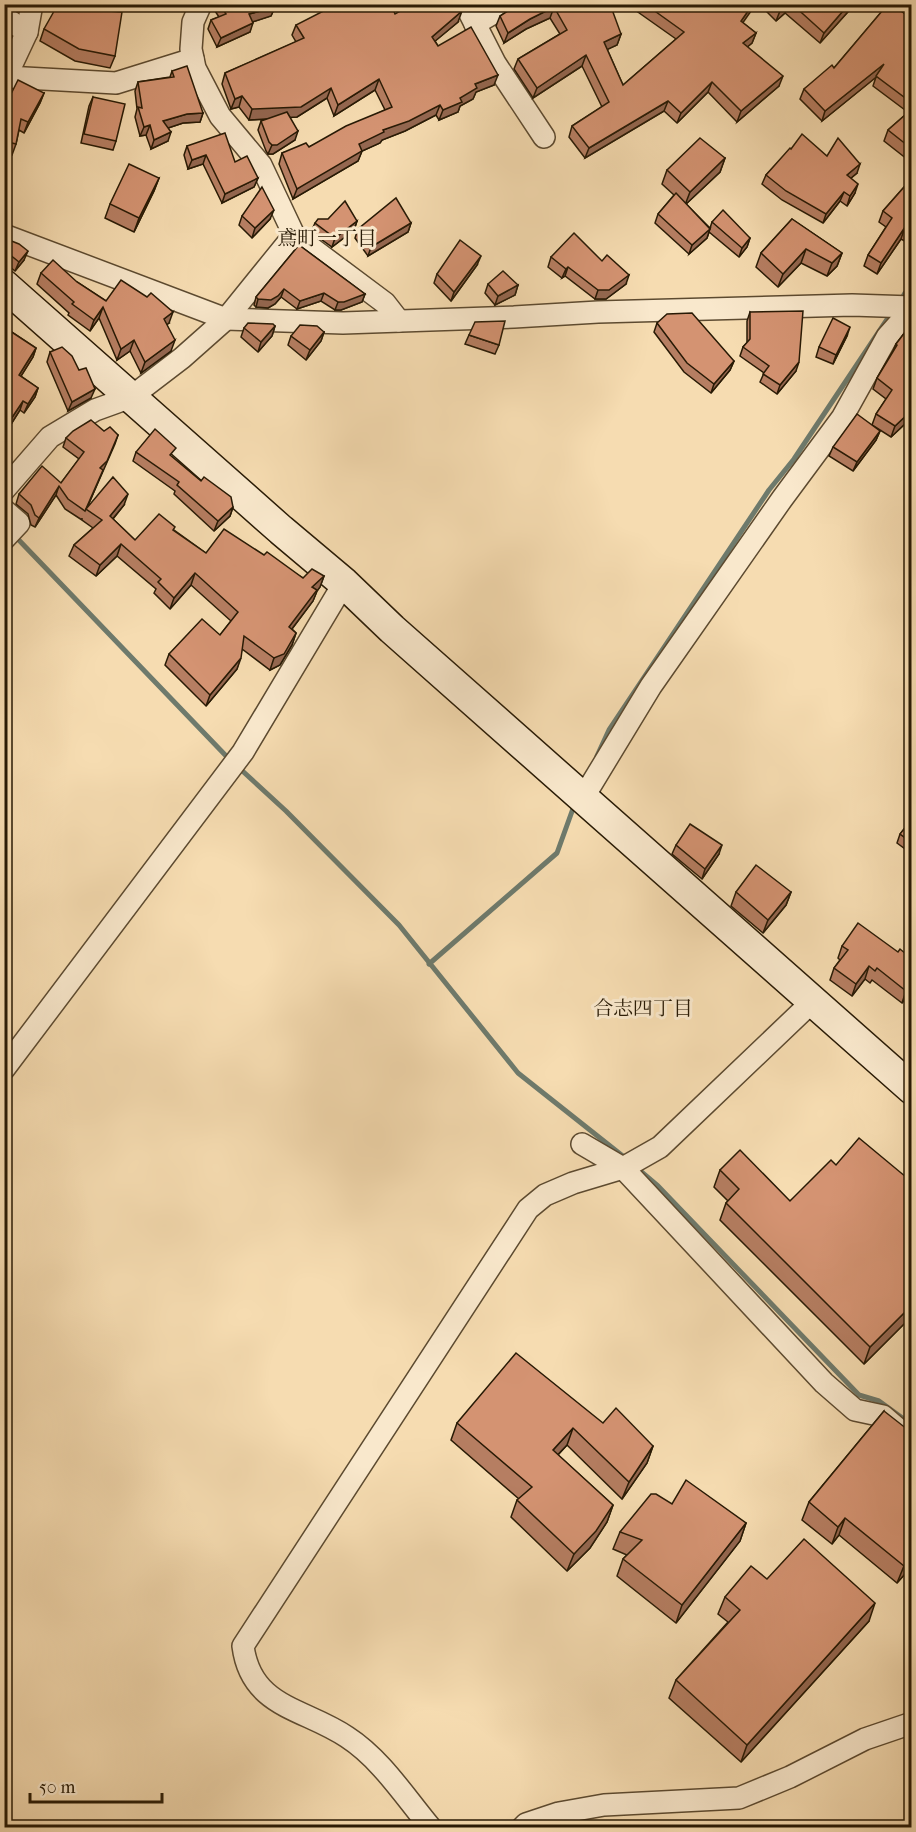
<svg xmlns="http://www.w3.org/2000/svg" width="916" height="1832" font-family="'IM FELL French Canon','Noto Serif JP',serif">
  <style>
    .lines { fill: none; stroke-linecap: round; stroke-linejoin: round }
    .stream { stroke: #6e7a6c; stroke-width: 5 }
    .street-casing { stroke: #5c4a30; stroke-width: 24 }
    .secondary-casing { stroke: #281a05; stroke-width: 33 }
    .street { stroke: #f9e8cc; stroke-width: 21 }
    .secondary { stroke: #f9e8cc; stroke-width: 30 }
    .wall { fill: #b67e62; stroke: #281a05; stroke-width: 1.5 }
    .shaded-wall { fill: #946750; stroke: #281a05; stroke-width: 1.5 }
    .building { fill: #d49372; stroke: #281a05; stroke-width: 1.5 }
    .labels { text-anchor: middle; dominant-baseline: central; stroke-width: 6; stroke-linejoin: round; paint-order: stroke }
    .neighbourhood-label { font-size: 20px; fill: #281a05; stroke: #f9e8cc }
  </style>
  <rect width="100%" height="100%" fill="#f6dcb1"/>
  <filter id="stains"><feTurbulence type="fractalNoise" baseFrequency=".00333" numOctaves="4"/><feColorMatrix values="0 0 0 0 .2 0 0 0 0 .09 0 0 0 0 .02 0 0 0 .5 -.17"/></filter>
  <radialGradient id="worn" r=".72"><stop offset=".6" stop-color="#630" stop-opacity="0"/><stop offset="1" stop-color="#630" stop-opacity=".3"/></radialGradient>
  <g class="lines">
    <g class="stream">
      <polyline points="901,300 905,293 912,291"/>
      <polyline points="14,535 230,760"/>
      <polyline points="597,756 609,730 769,490 794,459 892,312"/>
      <polyline points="237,766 286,811 399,925 518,1073 624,1157"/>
      <polyline points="429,964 557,853 575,803"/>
      <polyline points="638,1169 658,1186 859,1395 879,1401 912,1425"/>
    </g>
    <g class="street-casing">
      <g id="street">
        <polyline points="201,4 193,22 191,49 195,68 220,116 261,165 294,235 385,303 399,321"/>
        <polyline points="465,4 495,63 544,137"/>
        <polyline points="4,17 27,32"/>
        <polyline points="475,24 509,4"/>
        <polyline points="7,77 116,83 193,59"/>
        <polyline points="4,81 27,32 32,4"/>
        <polyline points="4,235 226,319 343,323 514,317 598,312 852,305 912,307"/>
        <polyline points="4,490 50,437 95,410 131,397 182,358 226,319 294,235"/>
        <polyline points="4,510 19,523 4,539"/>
        <polyline points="583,798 651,686 782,499 842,418 887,337 912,309"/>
        <polyline points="4,1069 243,752 344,583"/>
        <polyline points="582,1144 623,1168 824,1383 855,1410 883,1416 912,1441"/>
        <path d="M431,1828C405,1797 381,1759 347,1737C304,1708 251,1708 243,1646L528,1209L545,1195L573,1183L623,1168L660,1147L813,1001"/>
        <polyline points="522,1828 526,1824 559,1813 604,1805 739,1798 790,1777 865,1739 912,1723"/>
      </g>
    </g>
    <g class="secondary-casing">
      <polyline id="secondary" points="4,285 281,530 344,583 392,629 912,1089"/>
    </g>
    <use href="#street" class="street"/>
    <use href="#secondary" class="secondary"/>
  </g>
  <g class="wall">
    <polygon points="5,4 18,4 15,9"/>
    <polygon points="166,4 180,4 175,10"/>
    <polygon points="213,4 273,4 275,7 271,16 252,22 250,32 217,47 208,29 211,20 219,17 213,8"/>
    <polygon points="519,4 600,4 621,34 617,45 607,49 623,85 676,39 635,10 637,4 700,4 703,7 743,23 756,33 752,43 747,47 779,86 737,122 708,92 677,123 664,111 585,158 569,137 572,126 602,107 582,66 533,98 514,69 518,59 560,34 550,18 526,29 504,43 496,26 500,16"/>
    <polygon points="759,4 855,4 820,43 785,13 776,21"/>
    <polygon points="888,4 912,101 905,110 873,86 876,77 822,121 800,99 804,89 834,68"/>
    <polygon points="82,9 115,56 110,68 75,61 40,41 44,29"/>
    <polygon points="395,14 458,22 435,41 438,46 494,85 476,92 473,99 460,106 458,112 439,120 436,115 405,131 382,140 380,143 362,151 358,161 293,199 279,164 282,153 309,147 385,110 375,90 334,116 327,98 297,117 290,117 295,140 273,154 268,154 266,151 258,130 261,121 268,119 249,120 239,107 231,109 222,84 225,73 296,42 292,35 296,25"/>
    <polygon points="172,71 203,113 200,122 183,123 168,128 168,141 151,149 146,135 140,136 135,117 137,109 135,91 138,82 170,77"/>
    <polygon points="44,93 40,103 24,133 19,130 16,144 12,155 4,152 4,103 6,104"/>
    <polygon points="93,97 116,141 113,150 81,143 89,106"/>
    <polygon points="912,109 912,163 884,141 888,130"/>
    <polygon points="187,146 235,162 258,178 254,187 222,203 203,164 188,169 184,155"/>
    <polygon points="791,149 827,156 857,173 851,178 855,193 847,206 840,201 823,223 782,200 762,184 766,175"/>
    <polygon points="725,158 720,172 686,204 710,228 712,222 750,238 747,247 739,257 709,232 707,238 689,254 655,223 658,214 674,195 662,184 667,170"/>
    <polygon points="159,178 154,191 134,232 105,218 110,204"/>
    <polygon points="912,178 912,245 901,239 877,274 864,266 868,255 886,227 879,222 883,211"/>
    <polygon points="242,216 270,219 252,238 239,225"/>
    <polygon points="792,219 842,253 837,266 827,276 801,263 778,287 756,267 761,253"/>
    <polygon points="357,221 354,230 332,247 311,232 315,223"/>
    <polygon points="411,223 408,232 368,256 355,238 358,229"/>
    <polygon points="4,238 24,260 15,271 4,262"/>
    <polygon points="299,245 365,294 362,302 341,310 335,310 321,301 297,309 281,297 275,304 268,308 256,307 254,305 256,297"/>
    <polygon points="551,257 626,284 606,299 595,299 565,276 562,278 548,267"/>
    <polygon points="477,265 451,301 434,283 437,274"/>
    <polygon points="41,273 77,282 106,301 169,323 167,324 171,351 141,373 130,351 117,360 99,318 90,331 68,315 69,313 37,284"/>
    <polygon points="488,284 518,285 515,295 495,305 485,293"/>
    <polygon points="750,312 796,371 777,394 760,382 764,373 740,356 743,347 747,343 747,321"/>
    <polygon points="657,323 734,361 730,370 711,393 684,372 654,332"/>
    <polygon points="912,323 912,406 910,408 912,409 912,411 908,421 891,437 872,425 876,414 886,399 873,389 877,378 893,351 896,344"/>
    <polygon points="275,326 272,336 258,352 241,337 244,328"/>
    <polygon points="4,327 36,348 33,357 21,376 38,388 35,397 24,413 20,410 8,429 4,426"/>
    <polygon points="324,332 321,341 306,360 288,345 291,336"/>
    <polygon points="469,335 499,345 495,354 465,344"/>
    <polygon points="847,336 833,364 816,357 819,347"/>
    <polygon points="50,352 91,398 68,411 47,362"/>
    <polygon points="104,431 118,435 87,508 124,505 113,519 135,540 174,530 206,553 264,555 303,578 324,576 320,587 317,591 313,601 292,629 296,633 292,645 280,665 270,670 242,649 237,669 206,706 165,665 169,654 220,635 231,621 191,585 170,609 154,593 156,589 117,556 96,576 69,556 74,545 93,528 82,520 82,518 82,520 65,509 56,495 35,527 31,525 28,514 16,504 19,494 61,483 79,459 63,447 66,438"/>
    <polygon points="880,431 876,440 853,471 829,456 833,447"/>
    <polygon points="136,452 172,457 233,507 230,516 214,531 174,494 175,491 133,461"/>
    <polygon points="912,819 912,854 897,843 900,834"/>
    <polygon points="676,845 719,854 702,879 672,854"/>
    <polygon points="736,892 791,892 786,905 763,933 731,906"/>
    <polygon points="842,946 898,952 912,990 902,1003 872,980 870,983 865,979 852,996 830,980 834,968 840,960 838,958"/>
    <polygon points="836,1165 912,1182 912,1316 864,1364 720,1220 726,1203 728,1201 714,1187 720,1170 790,1201"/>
    <polygon points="884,1411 912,1566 897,1583 839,1535 832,1544 802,1520 809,1502"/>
    <polygon points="457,1423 603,1423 653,1446 647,1463 622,1499 567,1445 558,1455 613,1505 607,1522 590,1548 567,1571 511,1517 517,1500 519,1499 451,1440"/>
    <polygon points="672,1504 746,1523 740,1541 676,1623 617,1576 623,1559 627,1555 613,1549 620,1532"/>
    <polygon points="767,1579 869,1621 741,1762 669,1698 676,1680 728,1622 718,1614 725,1597"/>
  </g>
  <g class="shaded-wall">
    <polygon points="753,4 756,4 737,31 741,21"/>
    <polygon points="787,4 788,4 785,13 776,21 780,11"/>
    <polygon points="849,4 855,4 820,43 824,33"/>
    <polygon points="275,7 271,16 246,24 249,14"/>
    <polygon points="554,7 550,18 526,29 504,43 508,33 530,19"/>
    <polygon points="462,11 458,22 428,47 432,37"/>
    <polygon points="253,23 250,32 217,47 221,38"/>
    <polygon points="756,33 752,43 739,54 743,43"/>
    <polygon points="621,34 617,45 600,53 604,42"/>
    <polygon points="586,55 582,66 533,98 537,88"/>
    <polygon points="884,64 880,74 822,121 825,111"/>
    <polygon points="498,75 494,85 476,92 473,99 460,106 458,112 439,120 443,110 460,98 475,84"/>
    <polygon points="783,76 779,86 737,122 741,111"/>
    <polygon points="379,79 375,90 334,116 338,105"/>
    <polygon points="712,82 708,92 677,123 681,113"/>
    <polygon points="331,88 327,98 297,117 249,120 252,109"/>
    <polygon points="44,93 40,103 24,133 28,122"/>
    <polygon points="242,96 239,107 231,109 235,99"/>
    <polygon points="912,96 912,101 905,110 908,100"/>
    <polygon points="668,101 664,111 585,158 589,148"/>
    <polygon points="440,105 436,115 405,131 382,140 380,143 362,151 358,161 293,199 297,189 359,144 383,130"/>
    <polygon points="203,113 200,122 183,123 159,131 163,121 187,114"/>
    <polygon points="150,125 146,135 140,136 144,127"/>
    <polygon points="298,131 295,140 273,154 268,154 272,145"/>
    <polygon points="171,132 168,141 151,149 154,140"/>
    <polygon points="206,155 203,164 188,169 192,160"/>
    <polygon points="725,158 720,172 685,205 690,192"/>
    <polygon points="860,164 857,173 844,184 847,175"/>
    <polygon points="159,178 154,191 134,232 139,218"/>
    <polygon points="258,178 254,187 222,203 225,194"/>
    <polygon points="858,184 855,193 847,206 850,196"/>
    <polygon points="844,192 840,201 823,223 826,214"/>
    <polygon points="274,210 270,219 252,238 255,228"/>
    <polygon points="357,221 354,230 332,247 335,238"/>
    <polygon points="411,223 408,232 368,256 371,247"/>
    <polygon points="905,227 901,239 877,274 881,263"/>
    <polygon points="710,229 707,238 689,254 692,245"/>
    <polygon points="750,238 747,247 739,257 742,248"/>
    <polygon points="806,249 801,263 778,287 783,274"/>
    <polygon points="28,251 24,260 15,271 19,262"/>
    <polygon points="842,253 837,266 827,276 832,263"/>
    <polygon points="481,256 477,265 451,301 454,292"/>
    <polygon points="568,267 565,276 562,278 566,269"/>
    <polygon points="629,275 626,284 606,299 595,299 598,290"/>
    <polygon points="518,285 515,295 495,305 498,296"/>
    <polygon points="284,289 281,297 275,304 268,308 256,307 258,299"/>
    <polygon points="324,293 321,301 297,309 300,301"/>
    <polygon points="365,294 362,302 341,310 335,310 338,302"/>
    <polygon points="103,307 99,318 90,331 94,320"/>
    <polygon points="173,312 169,323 160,330 164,319"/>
    <polygon points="275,326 272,336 258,352 261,342"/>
    <polygon points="850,327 847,336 833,364 836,355"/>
    <polygon points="324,332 321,341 306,360 310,350"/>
    <polygon points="134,340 130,351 117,360 121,349"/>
    <polygon points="175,340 171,351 141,373 145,362"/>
    <polygon points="36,348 33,357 16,384 19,375"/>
    <polygon points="734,361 730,370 711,393 714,384"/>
    <polygon points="799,362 796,371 777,394 780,385"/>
    <polygon points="38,388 35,397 24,413 28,404"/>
    <polygon points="95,389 91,398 68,411 72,402"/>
    <polygon points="912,399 912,406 901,417 905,405"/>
    <polygon points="23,401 20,410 8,429 11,419"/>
    <polygon points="912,410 908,421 891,437 895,426"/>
    <polygon points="880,431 876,440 853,471 857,462"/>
    <polygon points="118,435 115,444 86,510 100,468"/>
    <polygon points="59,486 56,495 35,527 39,518"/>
    <polygon points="128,494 124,505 106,527 110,516"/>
    <polygon points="233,507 230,516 214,531 218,521"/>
    <polygon points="121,544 117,556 96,576 100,565"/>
    <polygon points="195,573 191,585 170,609 174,598"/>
    <polygon points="324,576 320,587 317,591 313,601 285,638 289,627 312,587"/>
    <polygon points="296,633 292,645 280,665 270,670 274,658"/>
    <polygon points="241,658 237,669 206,706 210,695"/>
    <polygon points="722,845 719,854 702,879 705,869"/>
    <polygon points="791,892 786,905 763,933 768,920"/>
    <polygon points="869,966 865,979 852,996 856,984"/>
    <polygon points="912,984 912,990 902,1003 906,991"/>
    <polygon points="912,1305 912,1316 864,1364 870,1347"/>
    <polygon points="573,1428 567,1445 546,1467 553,1450"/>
    <polygon points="653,1446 647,1463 622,1499 629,1482"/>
    <polygon points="613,1505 607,1522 590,1548 567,1571 574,1554"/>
    <polygon points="845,1518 839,1535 832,1544 838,1527"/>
    <polygon points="746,1523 740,1541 676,1623 682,1605"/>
    <polygon points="912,1556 912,1566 897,1583 904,1566"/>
    <polygon points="875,1603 869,1621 741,1762 747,1745"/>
  </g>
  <g class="building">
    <polygon points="56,4 83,4 82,9 122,12 115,56 79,49 44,29 53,13"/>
    <polygon points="220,4 273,4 275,7 249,14 253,23 221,38 211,20 226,14"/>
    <polygon points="337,4 391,4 395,14 413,4 458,4 462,11 432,37 438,46 471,27 498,75 475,84 477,88 460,98 462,102 443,110 440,105 409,121 383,130 384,132 359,144 362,151 297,189 282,153 306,143 309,147 346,126 392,107 379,79 338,105 331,88 301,107 252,109 242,96 235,99 225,73 304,38 296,25"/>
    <polygon points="519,4 610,4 621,34 604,42 623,85 684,32 645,4 700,4 703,7 705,4 753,4 741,21 756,33 743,43 783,76 741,111 712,82 681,113 668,101 589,148 572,126 609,102 586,55 537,88 518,59 567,30 554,7 530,19 508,33 500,16"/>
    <polygon points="773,4 787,4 780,11"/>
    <polygon points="792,4 849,4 824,33"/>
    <polygon points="888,4 891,4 912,19 912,96 908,100 876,76 884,64 825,111 804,89 832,65 834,68"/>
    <polygon points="187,66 203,113 187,114 163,121 171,132 154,140 150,125 144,127 138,107 142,108 138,82 174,77 172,71"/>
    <polygon points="18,80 44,93 28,122 21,119 16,144 4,141 4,103 6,104"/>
    <polygon points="93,97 125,104 116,141 84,134"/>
    <polygon points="912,109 912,149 888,130"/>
    <polygon points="287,112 298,131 277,145 272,145 269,142 261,121"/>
    <polygon points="225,133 235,162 247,156 258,178 225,194 206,155 192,160 187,146"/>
    <polygon points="802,134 827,156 838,138 860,164 847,175 858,184 850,196 844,192 826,214 786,191 766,175 790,148 791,149"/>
    <polygon points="700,138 725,158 690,192 667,170"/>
    <polygon points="129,164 159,178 139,218 110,204"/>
    <polygon points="912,178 912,231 905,227 881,263 868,255 892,218 883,211"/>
    <polygon points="262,187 274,210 255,228 242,216"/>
    <polygon points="676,193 710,229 692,245 658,214"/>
    <polygon points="396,198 411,223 371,247 358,229"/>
    <polygon points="345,201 357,221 335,238 315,223 318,219 328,219"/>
    <polygon points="723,210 750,238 742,248 712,222"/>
    <polygon points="792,219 842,253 832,263 806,249 783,274 761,253"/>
    <polygon points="574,233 602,261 607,255 629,275 609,290 598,290 568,267 566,269 551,257"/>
    <polygon points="4,238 19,244 28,251 19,262 4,250"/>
    <polygon points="460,240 481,256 454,292 437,274"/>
    <polygon points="299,245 365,294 344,302 338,302 324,293 300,301 284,289 278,296 271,300 258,299 256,297"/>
    <polygon points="53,260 77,282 106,301 121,280 147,297 151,293 173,312 164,319 175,340 145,362 134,340 121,349 103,307 94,320 72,304 74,302 41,273"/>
    <polygon points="503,271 518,285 498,296 488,284"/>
    <polygon points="803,311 799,362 780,385 763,374 769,366 743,347 750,339 750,312"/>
    <polygon points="692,313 734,361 714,384 687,363 657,323 667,314"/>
    <polygon points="833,318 850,327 836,355 819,347"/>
    <polygon points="505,321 499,345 469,335 475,322"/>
    <polygon points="248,323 273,324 275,326 261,342 244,328"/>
    <polygon points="912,323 912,399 905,405 912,410 895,426 876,414 892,390 877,378 897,345 896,344"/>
    <polygon points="300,325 317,326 324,332 310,350 291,336"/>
    <polygon points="4,327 36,348 19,375 38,388 28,404 23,401 11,419 4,415"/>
    <polygon points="62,347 72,356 79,370 86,368 95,389 72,402 50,352"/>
    <polygon points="857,414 880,431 857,462 833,447"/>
    <polygon points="91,420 104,431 110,427 118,435 107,461 100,468 103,470 85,511 68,499 59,486 39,518 35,515 31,505 19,494 42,466 61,483 84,452 66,438 73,431"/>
    <polygon points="155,429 176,448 170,455 201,481 204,477 231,497 233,507 218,521 177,485 179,482 136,452"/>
    <polygon points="113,477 128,494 110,516 135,540 159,514 175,527 173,530 206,553 224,529 264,555 267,552 303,578 312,569 324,576 312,587 317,590 289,627 296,633 284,654 274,658 244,636 241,658 210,695 169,654 202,619 220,635 238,612 195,573 174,598 158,582 161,579 121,544 100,565 74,545 102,520 86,509"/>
    <polygon points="912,819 912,843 900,834"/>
    <polygon points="690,824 722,845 705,869 676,845"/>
    <polygon points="756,865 791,892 768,920 736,892"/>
    <polygon points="858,923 898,952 900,949 912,959 912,984 906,991 877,968 875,971 869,966 856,984 834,968 848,950 842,946"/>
    <polygon points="859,1138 912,1182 912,1305 870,1347 726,1203 739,1189 720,1170 740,1150 790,1201 831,1160 836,1165"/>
    <polygon points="516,1353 603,1423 616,1408 653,1446 629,1482 573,1428 553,1450 613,1505 596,1531 574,1554 517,1500 532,1487 457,1423"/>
    <polygon points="884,1411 912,1433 912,1556 904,1566 845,1518 838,1527 809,1502"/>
    <polygon points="686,1480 746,1523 682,1605 623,1559 642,1540 620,1532 651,1494 656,1494 672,1504"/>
    <polygon points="804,1539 875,1603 747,1745 676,1680 740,1610 725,1597 751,1566 767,1579"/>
  </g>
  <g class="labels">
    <g class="neighbourhood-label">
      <text x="327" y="238">鳶町一丁目</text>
      <text x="643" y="1008">合志四丁目</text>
    </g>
  </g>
  <rect width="916" height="1832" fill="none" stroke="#f6dcb1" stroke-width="24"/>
  <rect x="6" y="6" width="904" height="1820" fill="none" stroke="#281a05" stroke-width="3"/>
  <rect x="12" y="12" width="892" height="1808" fill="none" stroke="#281a05" stroke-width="1.5"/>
  <path d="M30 1793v9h132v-9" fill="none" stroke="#281a05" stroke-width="3"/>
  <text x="39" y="1793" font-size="18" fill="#281a05" stroke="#f9e8cc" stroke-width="4.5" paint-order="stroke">50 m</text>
  <rect width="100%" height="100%" filter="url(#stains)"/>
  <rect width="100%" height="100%" fill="url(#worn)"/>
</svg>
